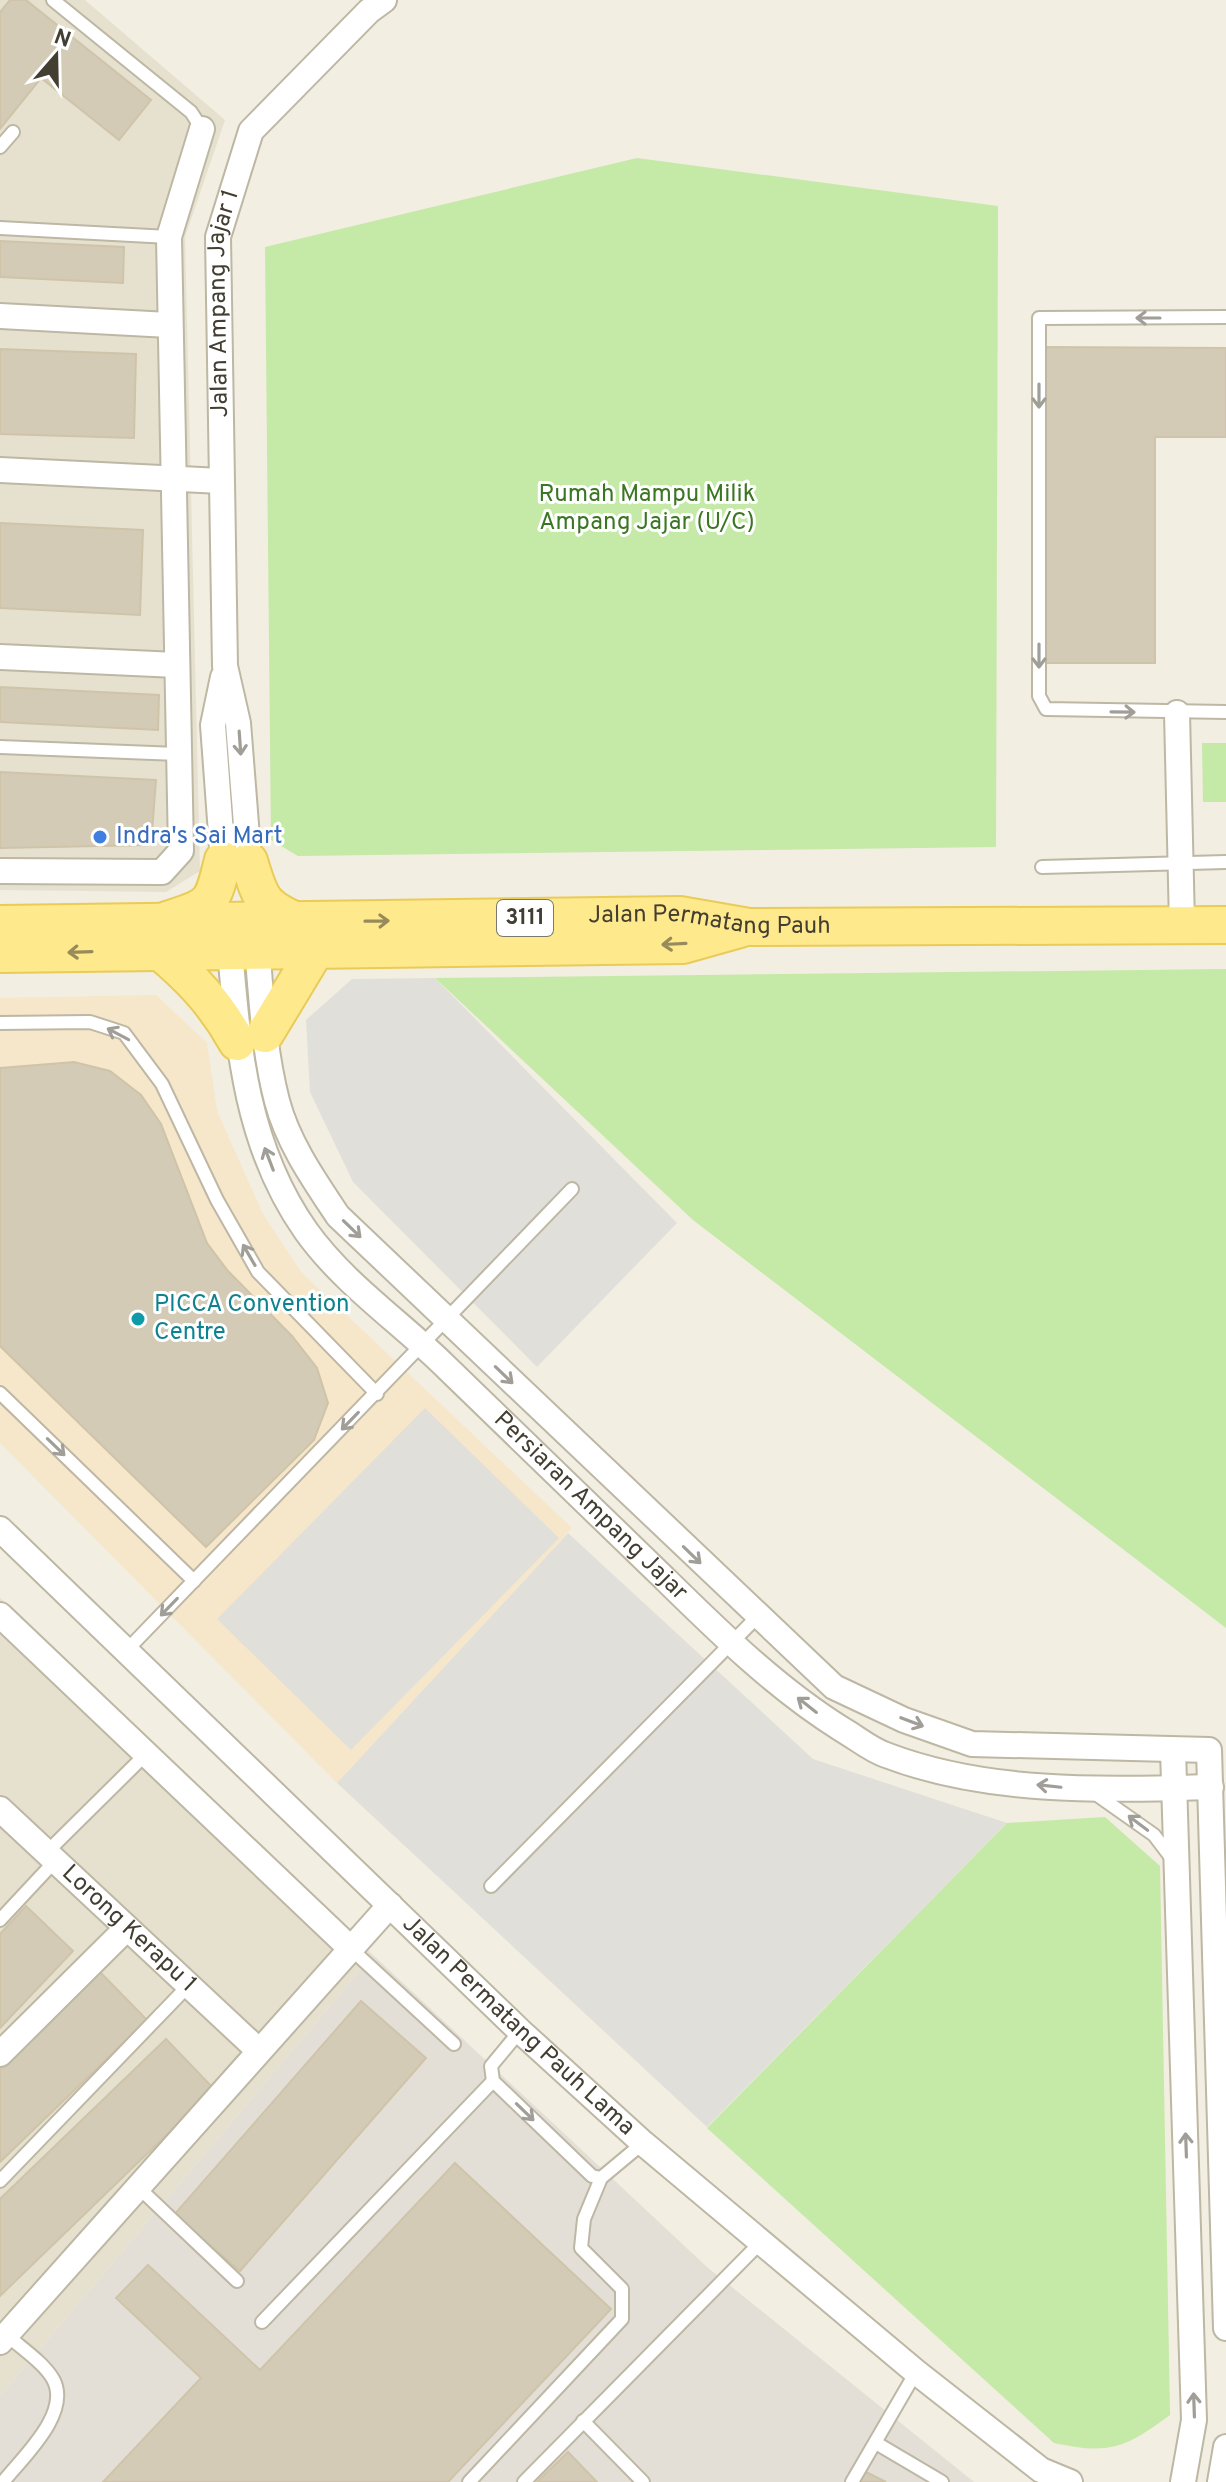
<svg xmlns="http://www.w3.org/2000/svg" width="1226" height="2482" font-family="Overpass,sans-serif">
  <style>
    .residential { fill: #e6e1cf }
    .commercial { fill: #f6e7ca }
    .industrial { fill: #e3dfd7 }
    .green { fill: #c5e9a7 }
    .parking { fill: #e1dfda }
    .building { fill: #d3cbb6; stroke: #cfc4a9; stroke-width: 2 }
    .lines { fill: none; stroke-linecap: round; stroke-linejoin: round }
    .service-casing { stroke: #bdb7a4; stroke-width: 16 }
    .minor-casing { stroke: #bdb7a4; stroke-width: 28 }
    .primary-casing { stroke: #e9cb58; stroke-width: 40 }
    .service { stroke: #fff; stroke-width: 12 }
    .minor { stroke: #fff; stroke-width: 24 }
    .primary { stroke: #ffe98d; stroke-width: 36 }
    .oneway { stroke: #a19e98 }
    .oneway2 { stroke: #988b5b }
    .shop-dot { fill: #3f7fe0; stroke: #fff; stroke-width: 3 }
    .culture-dot { fill: #0f9aa8; stroke: #fff; stroke-width: 3 }
    .labels { text-anchor: middle; dominant-baseline: central; stroke-width: 6; stroke-linejoin: round; paint-order: stroke }
    .shield { fill: #fff; stroke: #7b7870; stroke-width: 2 }
    .shield-label { font-size: 22px; font-weight: bold; fill: #433e32 }
    .street-label { font-size: 24px; fill: #433e32; stroke: #fff }
    .park-label { font-size: 24px; fill: #3b7623; stroke: #fff }
    .shop-label { font-size: 24px; fill: #366cbe; stroke: #fff; text-anchor: start }
    .culture-label { font-size: 24px; fill: #0d838f; stroke: #fff; text-anchor: start }
  </style>
  <rect width="100%" height="100%" fill="#f2eee1"/>
  <g class="residential">
    <polygon points="0,0 85,0 225,120 185,237 200,871 166,892 0,890"/>
    <polygon points="0,1598 373,1955 0,2396"/>
  </g>
  <polygon class="commercial" points="156,995 207,1043 217,1111 263,1214 301,1272 572,1528 337,1783 0,1443 0,998"/>
  <polygon class="industrial" points="373,1955 707,2267 974,2482 0,2482 0,2396"/>
  <g class="green">
    <polygon points="637,158 998,206 996,847 298,856 271,840 265,247"/>
    <polygon points="1202,743 1226,743 1226,802 1203,802"/>
    <polygon points="1226,969 1226,1628 693,1220 435,978"/>
    <path d="M1105,1817L1160,1866L1170,2415C1125,2448 1110,2455 1054,2443L707,2128L1007,1823Z"/>
  </g>
  <g class="parking">
    <polygon points="435,978 677,1223 537,1367 353,1182 310,1092 306,1020 352,979"/>
    <polygon points="425,1408 559,1538 351,1750 217,1619"/>
    <polygon points="568,1533 813,1759 1007,1823 707,2127 337,1783"/>
  </g>
  <g class="building">
    <polygon points="10,0 26,0 151,100 119,140 41,78 0,129 0,12"/>
    <polygon points="0,241 124,247 123,283 0,277"/>
    <polygon points="1046,347 1226,348 1226,437 1155,437 1155,663 1046,663"/>
    <polygon points="0,349 136,354 134,438 0,434"/>
    <polygon points="0,523 143,530 140,615 0,608"/>
    <polygon points="0,687 159,695 158,730 0,722"/>
    <polygon points="0,772 156,780 151,845 0,848"/>
    <polygon points="74,1062 110,1071 141,1095 161,1124 207,1243 228,1271 292,1336 317,1368 328,1403 314,1440 206,1547 0,1346 0,1068"/>
    <polygon points="26,1906 73,1951 0,2028 0,1934"/>
    <polygon points="98,1970 147,2020 0,2162 0,2065"/>
    <polygon points="361,2001 426,2058 240,2271 174,2215"/>
    <polygon points="166,2039 214,2089 0,2296 0,2199"/>
    <polygon points="455,2163 611,2309 448,2482 103,2482 201,2378 116,2298 148,2265 260,2370"/>
    <polygon points="568,2452 597,2482 537,2482"/>
    <polygon points="864,2471 886,2482 858,2482"/>
  </g>
  <g class="lines">
    <g class="service-casing">
      <g id="service">
        <polyline points="53,0 191,112 202,129"/>
        <polyline points="0,147 13,132"/>
        <polyline points="0,228 169,237"/>
        <polyline points="1226,317 1039,318 1039,696 1046,709 1226,712"/>
        <polyline points="0,747 178,754"/>
        <polyline points="1042,867 1226,862"/>
        <polyline points="0,1023 90,1022 124,1033 162,1084 217,1200 258,1272 377,1394"/>
        <polyline points="0,1393 194,1581"/>
        <polyline points="126,1651 572,1189"/>
        <polyline points="1093,1792 1154,1835 1173,1860"/>
        <polyline points="47,1852 146,1754"/>
        <polyline points="491,1886 757,1617"/>
        <polyline points="0,1920 55,1861"/>
        <polyline points="349,1947 454,2044"/>
        <polyline points="520,2031 491,2066 493,2081 592,2176 601,2178 643,2143"/>
        <polyline points="0,2181 189,1985"/>
        <polyline points="138,2187 237,2281"/>
        <polyline points="262,2322 493,2081"/>
        <polyline points="583,2421 643,2482"/>
        <polyline points="876,2443 942,2482"/>
        <path d="M3,2482C22,2458 72,2413 53,2379C43,2362 21,2348 7,2335"/>
        <polyline points="469,2482 622,2319 622,2289 581,2248 584,2219 601,2178"/>
        <polyline points="524,2482 760,2243"/>
        <polyline points="852,2482 916,2372"/>
      </g>
    </g>
    <g class="minor-casing">
      <g id="minor">
        <polyline points="0,316 169,325"/>
        <polyline points="0,470 221,481"/>
        <polyline points="0,657 177,665"/>
        <polyline points="223,677 213,725 224,874"/>
        <polyline points="1177,713 1182,924"/>
        <polyline points="0,871 162,872 181,851 169,237 202,129"/>
        <path id="s1" d="M250,875L238,723L225,666L218,237L251,131L369,11L384,0"/>
        <path d="M256,935C261,990 263,1047 277,1101C288,1143 314,1180 338,1216L834,1687L904,1720L972,1744L1209,1750L1226,2328"/>
        <path id="s2" d="M229,939C238,1042 244,1143 306,1231C343,1283 399,1321 444,1365C518,1436 591,1507 664,1578C720,1633 777,1689 843,1730C857,1738 871,1750 886,1755C988,1794 1103,1790 1211,1787"/>
        <path id="s3" d="M0,1529L520,2031L643,2143L916,2372L1041,2470L1070,2482"/>
        <polyline points="0,1615 349,1947"/>
        <polyline points="1173,1750 1194,2420 1183,2482"/>
        <path id="s4" d="M0,1809L258,2050"/>
        <polyline points="0,2054 127,1928"/>
        <polyline points="0,2342 390,1905"/>
        <polyline points="1220,2482 1226,2447"/>
      </g>
    </g>
    <g class="primary-casing">
      <g id="primary">
        <path d="M249,861C260,898 262,907 299,922"/>
        <path d="M167,920C212,905 212,906 223,860"/>
        <path id="s5" d="M0,924L680,915L749,927L1226,925"/>
        <path d="M158,950C191,977 216,1004 237,1042"/>
        <polyline points="0,954 683,945 740,929"/>
        <polyline points="265,1034 317,948"/>
      </g>
    </g>
    <use href="#service" class="service"/>
    <use href="#minor" class="minor"/>
    <use href="#primary" class="primary"/>
  </g>
  <defs><path id="oneway-shaft" d="M-6 0H5M1.5-3L5.5 0L1.5 3" fill="none" stroke-width="1.6" stroke-linecap="round" stroke-linejoin="round" transform="scale(2)"/></defs>
  <g class="oneway">
    <use href="#oneway-shaft" transform="translate(1148 318) rotate(180)"/>
    <use href="#oneway-shaft" transform="translate(1039 396) rotate(90)"/>
    <use href="#oneway-shaft" transform="translate(1039 656) rotate(90)"/>
    <use href="#oneway-shaft" transform="translate(1123 712) rotate(1)"/>
    <use href="#oneway-shaft" transform="translate(240 743) rotate(86)"/>
    <use href="#oneway-shaft" transform="translate(118 1034) rotate(-152)"/>
    <use href="#oneway-shaft" transform="translate(269 1159) rotate(-111)"/>
    <use href="#oneway-shaft" transform="translate(352 1229) rotate(44)"/>
    <use href="#oneway-shaft" transform="translate(249 1255) rotate(-120)"/>
    <use href="#oneway-shaft" transform="translate(504 1375) rotate(44)"/>
    <use href="#oneway-shaft" transform="translate(350 1421) rotate(134)"/>
    <use href="#oneway-shaft" transform="translate(56 1447) rotate(44)"/>
    <use href="#oneway-shaft" transform="translate(692 1555) rotate(44)"/>
    <use href="#oneway-shaft" transform="translate(169 1607) rotate(134)"/>
    <use href="#oneway-shaft" transform="translate(807 1705) rotate(-142)"/>
    <use href="#oneway-shaft" transform="translate(912 1722) rotate(21)"/>
    <use href="#oneway-shaft" transform="translate(1049 1786) rotate(-174)"/>
    <use href="#oneway-shaft" transform="translate(1138 1823) rotate(-143)"/>
    <use href="#oneway-shaft" transform="translate(525 2112) rotate(44)"/>
    <use href="#oneway-shaft" transform="translate(1186 2145) rotate(-92)"/>
    <use href="#oneway-shaft" transform="translate(1194 2405) rotate(-92)"/>
  </g>
  <g class="oneway2">
    <use href="#oneway-shaft" transform="translate(377 921) rotate(-1)"/>
    <use href="#oneway-shaft" transform="translate(674 944) rotate(177)"/>
    <use href="#oneway-shaft" transform="translate(80 952) rotate(178)"/>
  </g>
  <circle class="shop-dot" cx="100" cy="837" r="8"/>
  <circle class="culture-dot" cx="138" cy="1319" r="8"/>
  <g class="labels">
    <rect class="shield" x="497" y="900" width="56" height="36" rx="6"/>
    <g class="shield-label">
      <text x="525" y="918">3111</text>
    </g>
    <g class="street-label">
      <text stroke="none"><textPath href="#s1" startOffset="574">Jalan Ampang Jajar 1</textPath></text>
      <text stroke="none"><textPath href="#s5" startOffset="710">Jalan Permatang Pauh</textPath></text>
      <text stroke="none"><textPath href="#s2" startOffset="702">Persiaran Ampang Jajar</textPath></text>
      <text stroke="none"><textPath href="#s4" startOffset="176">Lorong Kerapu 1</textPath></text>
      <text stroke="none"><textPath href="#s3" startOffset="718">Jalan Permatang Pauh Lama</textPath></text>
    </g>
    <g class="park-label">
      <text x="647" y="495">Rumah Mampu Milik<tspan x="647" dy="28">Ampang Jajar (U/C)</tspan></text>
    </g>
    <g class="shop-label">
      <text x="116" y="837">Indra's Sai Mart</text>
    </g>
    <g class="culture-label">
      <text x="154" y="1305">PICCA Convention<tspan x="154" dy="28">Centre</tspan></text>
    </g>
  </g>
  <g transform="translate(56 56) rotate(20)" stroke="#ffffff" stroke-width="6" paint-order="stroke">
  <path d="M0-6L14 30L0 20L-14 30Z" fill="#433e32"/>
  <text y="-12" font-size="22" font-weight="bold" text-anchor="middle" fill="#433e32">N</text>
  </g>
</svg>
